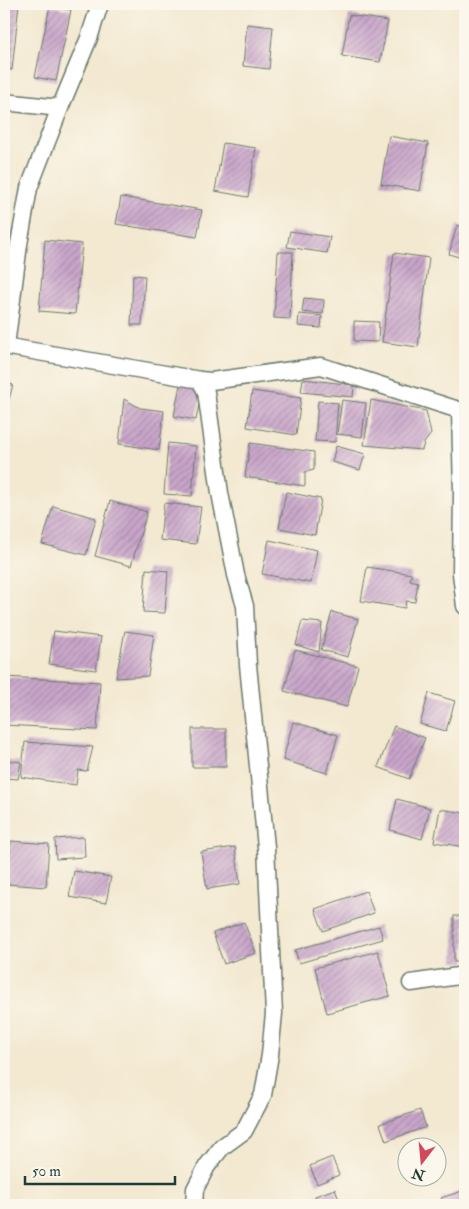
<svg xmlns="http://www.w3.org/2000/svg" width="469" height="1209" font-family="'IM FELL Double Pica',serif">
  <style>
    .building { fill: url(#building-hatch) }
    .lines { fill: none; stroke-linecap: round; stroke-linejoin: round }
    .street-casing { stroke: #69796b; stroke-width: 19 }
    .street { stroke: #fff; stroke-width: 16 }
  </style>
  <defs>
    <pattern id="building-hatch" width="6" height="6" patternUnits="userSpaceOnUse" patternTransform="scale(1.25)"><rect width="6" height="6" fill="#c9a5ca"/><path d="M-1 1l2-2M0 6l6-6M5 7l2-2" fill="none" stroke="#a388a5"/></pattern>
  </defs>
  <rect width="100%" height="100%" fill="#fbf7ec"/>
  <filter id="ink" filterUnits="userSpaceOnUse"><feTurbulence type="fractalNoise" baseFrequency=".02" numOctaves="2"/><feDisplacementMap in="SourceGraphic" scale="10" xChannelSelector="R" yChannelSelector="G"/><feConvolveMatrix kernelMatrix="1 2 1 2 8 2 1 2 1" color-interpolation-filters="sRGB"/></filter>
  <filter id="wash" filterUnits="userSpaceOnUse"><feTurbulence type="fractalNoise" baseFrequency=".0096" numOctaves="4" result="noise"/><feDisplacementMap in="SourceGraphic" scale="20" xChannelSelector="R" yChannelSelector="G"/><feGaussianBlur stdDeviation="1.12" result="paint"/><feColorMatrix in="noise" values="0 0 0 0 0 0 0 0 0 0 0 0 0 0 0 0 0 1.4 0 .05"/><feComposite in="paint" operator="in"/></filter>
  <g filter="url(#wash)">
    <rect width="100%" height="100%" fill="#f3e8d0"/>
    <g id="blocks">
      <g class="building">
        <polygon points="4,4 19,4 12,70 4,69"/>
        <polygon points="50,6 71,10 56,81 35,77"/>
        <polygon points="349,15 388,21 380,62 342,56"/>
        <polygon points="247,24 273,27 269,69 243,66"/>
        <polygon points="389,136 428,143 420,191 381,184"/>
        <polygon points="223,143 256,148 248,197 215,191"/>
        <polygon points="121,197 202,210 197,237 116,224"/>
        <polygon points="457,225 465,228 465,259 449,254"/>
        <polygon points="290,231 330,237 327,253 287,247"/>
        <polygon points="45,240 82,244 75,314 39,311"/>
        <polygon points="278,252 293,252 290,319 274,318"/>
        <polygon points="394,253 429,258 418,347 382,342"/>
        <polygon points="133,275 145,276 142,325 131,325"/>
        <polygon points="304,298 324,300 323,314 302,312"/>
        <polygon points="299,314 322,316 321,328 298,326"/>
        <polygon points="354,321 379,322 378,342 354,341"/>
        <polygon points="303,379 354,385 353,397 301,392"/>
        <polygon points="4,382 13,385 4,417"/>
        <polygon points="180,385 202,388 196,420 174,416"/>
        <polygon points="252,391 301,398 296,435 247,427"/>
        <polygon points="124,399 140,408 164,411 159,450 119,444"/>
        <polygon points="342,400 366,403 362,437 337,434"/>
        <polygon points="371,400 426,411 431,434 424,443 422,450 364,445"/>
        <polygon points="318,401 338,403 335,442 315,441"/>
        <polygon points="168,443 196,446 192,496 164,494"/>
        <polygon points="250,443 314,452 314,470 305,472 305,486 245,477"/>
        <polygon points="336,446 365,454 360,470 332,462"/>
        <polygon points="286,492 321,499 315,535 279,528"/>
        <polygon points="110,501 147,512 131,566 95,556"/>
        <polygon points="164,503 201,507 196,544 160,540"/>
        <polygon points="53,506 96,518 86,555 42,544"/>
        <polygon points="269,540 317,550 311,583 262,574"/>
        <polygon points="367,567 412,574 410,580 418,582 415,602 406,601 405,608 361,601"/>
        <polygon points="146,569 168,571 165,613 143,612"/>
        <polygon points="332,612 358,619 348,657 321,650"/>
        <polygon points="302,621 322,623 319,652 296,645"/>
        <polygon points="54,631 101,637 96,670 49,664"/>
        <polygon points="125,631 154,635 148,676 116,678"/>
        <polygon points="295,650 358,666 347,707 284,691"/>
        <polygon points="4,677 100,682 97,730 4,725"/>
        <polygon points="429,693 455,701 446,731 420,724"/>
        <polygon points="293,722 338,735 327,773 283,760"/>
        <polygon points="394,726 425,738 409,779 378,767"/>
        <rect x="192" y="729" width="34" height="38"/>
        <polygon points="25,742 93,747 87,771 78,770 76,785 21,777"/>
        <polygon points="4,760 21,762 18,779 4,778"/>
        <polygon points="397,799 430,808 422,839 390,830"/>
        <polygon points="440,809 465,813 465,847 434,842"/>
        <polygon points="84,837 85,857 56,859 55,839"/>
        <polygon points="11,841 49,844 46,887 7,884 7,873 4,873 4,851 10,852"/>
        <polygon points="235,847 240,884 207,889 201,852"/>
        <polygon points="74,871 111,877 106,903 69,897"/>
        <polygon points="366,891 374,913 323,931 315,909"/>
        <rect x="454" y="916" width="11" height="46"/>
        <polygon points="244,922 256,953 224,964 213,933"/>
        <polygon points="379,926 383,939 299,963 295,950"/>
        <polygon points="378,951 390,996 327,1013 315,968"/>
        <polygon points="420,1110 426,1127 386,1141 380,1124"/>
        <polygon points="332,1157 339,1175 317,1184 310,1166"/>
        <polygon points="335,1189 341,1205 318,1205 315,1196"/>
        <polygon points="465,1190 465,1205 444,1205 441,1198"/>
      </g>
    </g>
  </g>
  <g filter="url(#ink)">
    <use href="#blocks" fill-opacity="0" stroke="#69796b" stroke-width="1"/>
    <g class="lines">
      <g class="street-casing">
        <g id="street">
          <polyline points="4,102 60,108"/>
          <polyline points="4,346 200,380 211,381 321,366 465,412"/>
          <polyline points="6,346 19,244 29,188 60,108 89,38 100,4"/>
          <polyline points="460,411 462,492 461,573 465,606"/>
          <polyline points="411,983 465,975"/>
          <polyline points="194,1205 195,1189 207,1166 222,1147 244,1131 263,1095 270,1055 274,1013 266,847 248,665 245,606 236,575 220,493 206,392 200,380"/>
        </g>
      </g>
      <use href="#street" class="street"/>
    </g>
  </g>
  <rect width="469" height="1209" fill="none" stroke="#fbf7ec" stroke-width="20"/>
  <g transform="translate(422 1162) rotate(196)"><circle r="24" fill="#fbf7ec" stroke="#a3ada2"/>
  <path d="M0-4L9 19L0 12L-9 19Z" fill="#d1495b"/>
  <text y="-8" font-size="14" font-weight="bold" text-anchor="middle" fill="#1f3d34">N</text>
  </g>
  <path d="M25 1176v8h150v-8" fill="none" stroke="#1f3d34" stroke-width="2.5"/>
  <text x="32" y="1176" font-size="15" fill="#1f3d34" stroke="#fbf7ec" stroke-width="4" paint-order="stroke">50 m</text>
</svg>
